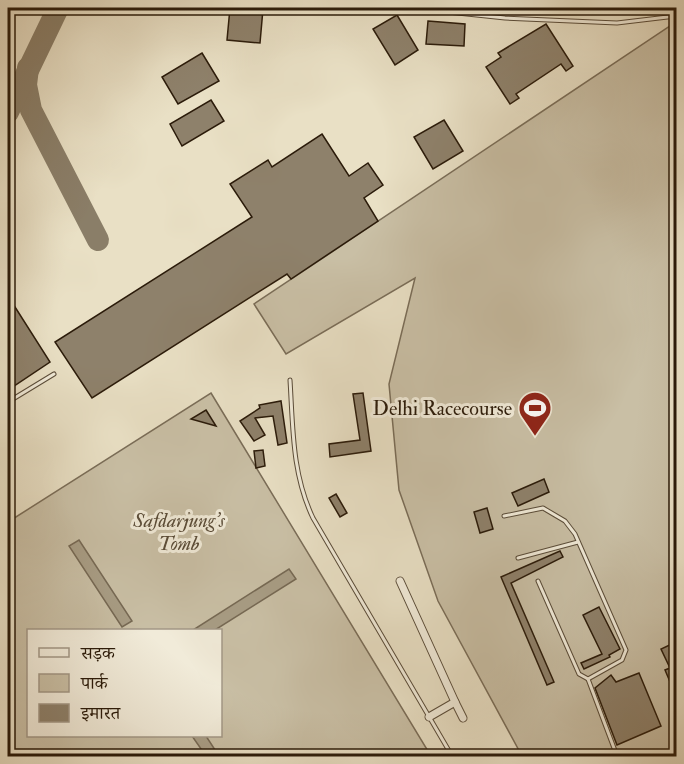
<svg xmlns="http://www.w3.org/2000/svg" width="684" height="764" font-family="'IM FELL Double Pica','Noto Serif Devanagari',serif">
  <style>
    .green { fill: #c9bfa5; stroke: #7a6d58; stroke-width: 1.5; fill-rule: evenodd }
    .water { fill: #a89d85; stroke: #766954; stroke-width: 1.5 }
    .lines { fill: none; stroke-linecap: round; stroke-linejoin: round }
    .taxiway { stroke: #8a7e68; stroke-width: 22 }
    .building { fill: #8e816b; stroke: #2b1b0a; stroke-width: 1.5 }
    .service-casing { stroke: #5a4c39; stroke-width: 5 }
    .minor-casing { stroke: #5a4c39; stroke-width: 9 }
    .service { stroke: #f1ebd9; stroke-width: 3 }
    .minor { stroke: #f1ebd9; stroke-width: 7 }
    .labels { text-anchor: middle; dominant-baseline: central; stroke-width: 6; stroke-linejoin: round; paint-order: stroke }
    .poi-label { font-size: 20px; fill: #2b1b0a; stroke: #f1ebd9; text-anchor: end }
    .park-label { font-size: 20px; font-style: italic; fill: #5a4c38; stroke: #f1ebd9 }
  </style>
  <rect width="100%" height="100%" fill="#e9e0c5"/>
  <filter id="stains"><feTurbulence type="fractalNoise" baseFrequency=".00333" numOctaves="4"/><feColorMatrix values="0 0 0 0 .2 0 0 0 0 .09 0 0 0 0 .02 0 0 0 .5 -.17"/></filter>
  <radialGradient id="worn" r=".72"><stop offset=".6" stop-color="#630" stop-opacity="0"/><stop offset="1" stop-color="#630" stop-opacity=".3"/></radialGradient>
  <g class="green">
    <polygon points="676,22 676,756 522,756 438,601 399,490 389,384 415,278 286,354 254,304"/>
    <path d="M211,393L431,756H8V522ZM28,630H220V736H28Z"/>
  </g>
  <g class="water">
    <polygon points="79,540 132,621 122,627 69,546"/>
    <polygon points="289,569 296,579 215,630 193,630"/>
    <polygon points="192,736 206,736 219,756 206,756"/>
  </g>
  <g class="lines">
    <g class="taxiway">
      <polyline points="28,68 26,85 31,110 98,240"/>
      <polyline points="8,112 58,8"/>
    </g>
  </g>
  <g class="building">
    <polygon points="230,8 263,9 260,43 227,40"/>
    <polygon points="397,15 418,50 395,65 373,29"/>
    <polygon points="428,21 465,24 464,46 426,44"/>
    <polygon points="546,24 573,66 566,71 561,64 516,94 519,98 510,104 486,67 501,57 498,53"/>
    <polygon points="202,53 219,81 178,104 162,77"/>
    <polygon points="211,100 224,121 182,146 170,124"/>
    <polygon points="444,120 463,151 433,169 414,137"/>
    <polygon points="322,134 349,176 368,163 383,185 364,198 378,221 291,279 287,274 92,398 55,342 252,217 230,184 268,160 272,167"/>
    <polygon points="8,296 50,362 8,390"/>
    <polygon points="363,393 371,451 330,457 329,444 360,440 353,394"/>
    <polygon points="281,401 287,443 278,445 273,416 255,418 265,435 254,441 240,421 260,408 259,405"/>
    <polygon points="206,410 216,426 191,419"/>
    <polygon points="263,450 265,466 256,468 254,451"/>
    <polygon points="544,479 549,492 518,506 512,493"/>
    <polygon points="336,494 347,513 340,517 329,498"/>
    <polygon points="487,508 493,529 480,533 474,512"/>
    <polygon points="560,551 563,557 511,583 554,682 547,685 501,577"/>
    <polygon points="599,607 620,649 609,655 610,657 584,669 581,663 602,654 583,615"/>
    <polygon points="676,642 676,696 665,670 670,668 661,649"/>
    <polygon points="639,673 661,726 617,745 595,688 611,675 616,682"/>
  </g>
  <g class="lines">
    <g class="service-casing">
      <g id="service">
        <polyline points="410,8 505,18 617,23 676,16"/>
        <path d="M290,380C293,428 292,474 313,518L452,756"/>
        <polyline points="8,402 54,374"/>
        <polyline points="504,516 543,508 565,521 575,534 626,650 622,660 588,679 617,756"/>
        <polyline points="518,558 578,542"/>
        <polyline points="538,581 579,674 588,679"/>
      </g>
    </g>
    <g class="minor-casing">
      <g id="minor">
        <polyline points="400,581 455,702 429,717"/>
        <polyline points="455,702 463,718"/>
      </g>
    </g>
    <use href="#service" class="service"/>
    <use href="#minor" class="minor"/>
  </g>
  <defs>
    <g id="stadium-pin" transform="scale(1.725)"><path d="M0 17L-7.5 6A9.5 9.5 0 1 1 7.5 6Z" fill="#8f2418" stroke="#f1ebd9"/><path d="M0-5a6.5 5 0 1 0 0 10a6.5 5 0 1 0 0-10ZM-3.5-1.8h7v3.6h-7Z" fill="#fff"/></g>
  </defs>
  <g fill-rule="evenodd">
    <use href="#stadium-pin" x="535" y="408"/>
  </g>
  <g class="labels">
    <g class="poi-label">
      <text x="512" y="408">Delhi Racecourse</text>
    </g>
    <g class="park-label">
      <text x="179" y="520">Safdarjung's<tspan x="179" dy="23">Tomb</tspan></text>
    </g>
  </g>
  <rect width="684" height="764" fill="none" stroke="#e9e0c5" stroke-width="30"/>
  <rect x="9" y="9" width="666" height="746" fill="none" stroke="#2b1b0a" stroke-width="3"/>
  <rect x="15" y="15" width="654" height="734" fill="none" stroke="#2b1b0a" stroke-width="1.5"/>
  <rect x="27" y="629" width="195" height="108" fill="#f1ebd9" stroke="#a29886" stroke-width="1.5"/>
  <rect x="39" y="648" width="30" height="9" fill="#f1ebd9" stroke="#a29886" stroke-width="1.5"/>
  <text x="81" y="659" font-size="18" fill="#2b1b0a">सड़क</text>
  <rect x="39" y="674" width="30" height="18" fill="#c9bfa5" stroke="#a29886" stroke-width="1.5"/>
  <text x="81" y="689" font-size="18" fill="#2b1b0a">पार्क</text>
  <rect x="39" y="704" width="30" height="18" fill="#8e816b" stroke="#a29886" stroke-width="1.5"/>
  <text x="81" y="719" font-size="18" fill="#2b1b0a">इमारत</text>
  <rect width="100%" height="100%" filter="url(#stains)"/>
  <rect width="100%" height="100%" fill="url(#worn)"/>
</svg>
